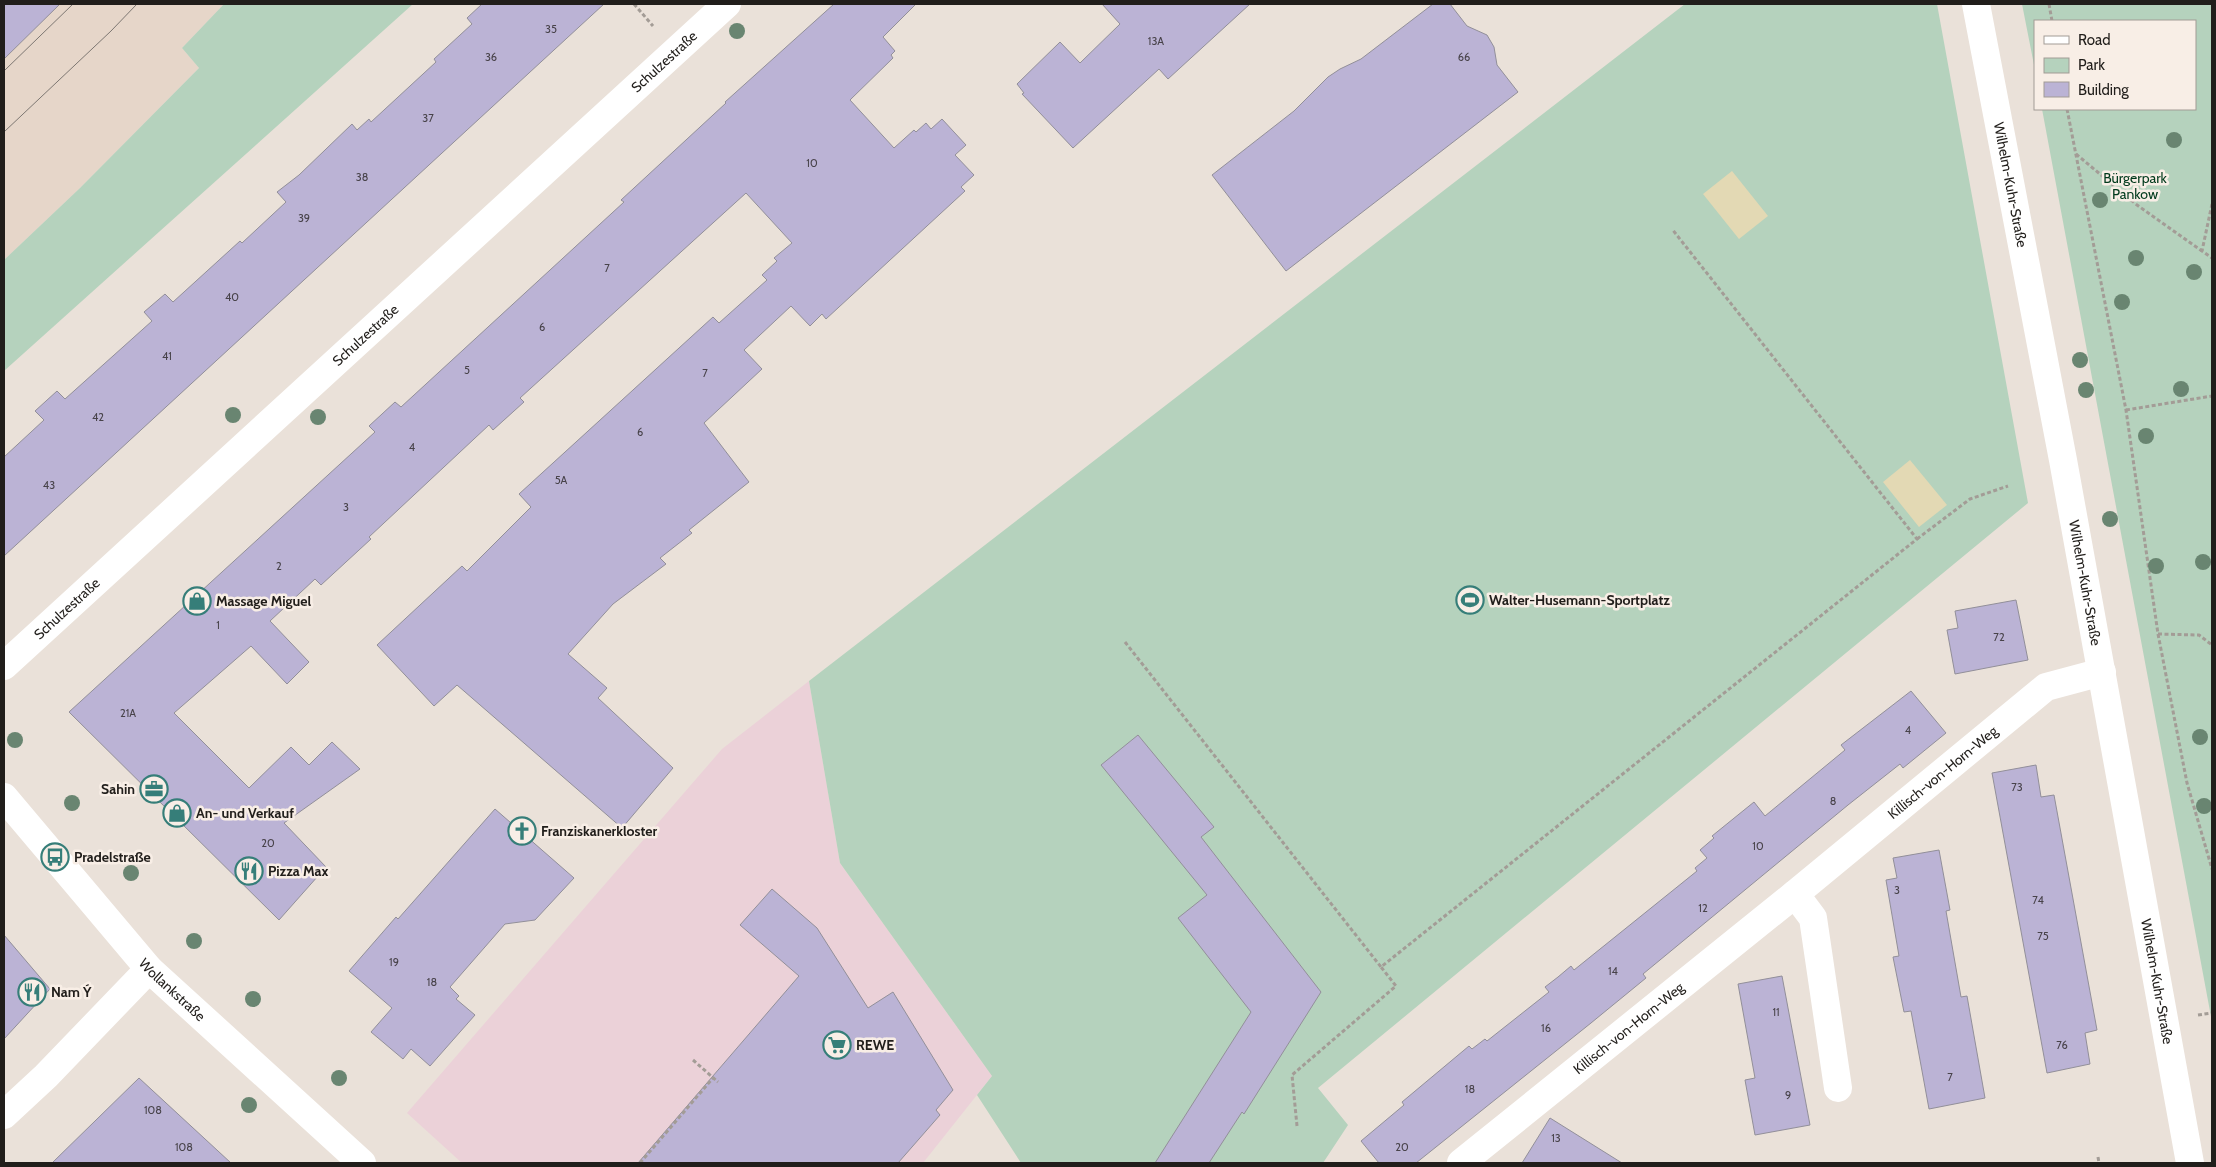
<svg xmlns="http://www.w3.org/2000/svg" width="2216" height="1167" font-family="Cabin,sans-serif">
  <style>
    .commercial { fill: #ebd1d8 }
    .built { fill: #e6d6c9 }
    .green { fill: #b5d2bd }
    .sand { fill: #e3d9b4 }
    .building { fill: #bbb3d5; stroke: #928f99 }
    .lines { fill: none; stroke-linecap: round; stroke-linejoin: round }
    .path { stroke: #a39c96; stroke-width: 3; stroke-dasharray: 4 2.5; stroke-linecap: butt }
    .minor { stroke: #fff; stroke-width: 28 }
    .secondary { stroke: #fff; stroke-width: 28 }
    .tram { stroke: #7d7772; stroke-width: 1 }
    .tree { fill: #698571 }
    .labels { text-anchor: middle; dominant-baseline: central; stroke-width: 5; stroke-linejoin: round; paint-order: stroke }
    .number-label { font-size: 11px; fill: #48434a }
    .street-label { font-size: 14px; fill: #211e1b; stroke: #f8eee6 }
    .park-label { font-size: 14px; fill: #003a1c; stroke: #f8eee6 }
    .poi-label { font-size: 14px; font-weight: bold; fill: #211e1b; stroke: #f8eee6; text-anchor: start }
  </style>
  <rect width="100%" height="100%" fill="#eae1d9"/>
  <polygon class="commercial" points="809,681 840,863 992,1076 923,1163 462,1163 407,1113 722,749"/>
  <polygon class="built" points="4,4 224,4 182,48 199,68 80,188 4,260"/>
  <g class="green">
    <polygon points="224,4 413,4 4,371 4,260 80,188 199,68 182,48"/>
    <polygon points="1685,4 1937,4 2028,503 1318,1088 1348,1125 1323,1163 1021,1163 977,1095 992,1076 840,863 809,681"/>
    <polygon points="2022,4 2212,4 2212,1022 2042,109 2195,109 2195,21 2035,21 2035,70"/>
  </g>
  <g class="sand">
    <polygon points="1732,171 1768,216 1739,239 1703,194"/>
    <polygon points="1910,460 1947,505 1919,527 1883,482"/>
  </g>
  <g class="building">
    <polygon points="4,4 60,4 4,59"/>
    <polygon points="482,4 604,4 4,556 4,457 44,420 35,411 57,391 65,399 152,321 144,312 165,294 173,302 240,241 242,243 286,202 277,192 299,175 352,124 357,130 369,119 371,122 436,62 434,59 472,24 467,18"/>
    <polygon points="834,4 916,4 883,37 895,51 891,55 893,58 850,100 894,148 914,130 916,132 926,123 931,129 942,119 966,145 955,155 974,175 961,187 965,191 826,319 822,314 810,326 791,306 744,350 762,369 704,423 749,482 689,530 692,533 660,558 666,564 613,604 568,654 607,688 598,698 673,768 622,828 457,685 434,706 377,645 462,566 467,571 531,507 519,494 713,317 719,323 767,280 762,275 777,261 774,258 792,243 746,193 520,398 524,402 493,430 489,425 369,537 371,539 321,585 315,579 270,621 309,662 287,684 251,646 174,713 249,788 291,747 309,765 332,742 360,769 284,823 326,867 279,920 69,712 375,432 369,426 395,402 401,407 624,202 621,200 726,103 725,102"/>
    <polygon points="1102,4 1250,4 1168,79 1159,69 1073,148 1022,94 1024,93 1017,84 1060,42 1080,63 1120,24"/>
    <polygon points="1433,4 1450,4 1467,26 1487,35 1494,47 1497,65 1518,92 1286,271 1212,175 1294,111 1328,77 1340,69 1361,59"/>
    <polygon points="2016,600 2028,660 1955,674 1947,630 1958,628 1955,611"/>
    <polygon points="1911,691 1946,733 1903,768 1900,764 1848,805 1643,974 1646,978 1591,1023 1416,1163 1379,1163 1361,1141 1404,1105 1402,1102 1469,1046 1472,1049 1485,1039 1487,1041 1549,992 1545,987 1558,977 1571,966 1574,970 1697,871 1695,868 1707,858 1700,850 1714,838 1712,836 1754,802 1765,816 1845,750 1841,745"/>
    <polygon points="1138,735 1214,827 1201,837 1321,992 1244,1114 1242,1112 1209,1163 1155,1163 1251,1012 1178,918 1207,895 1101,765"/>
    <polygon points="2036,765 2041,797 2054,795 2097,1030 2085,1033 2090,1064 2047,1073 1992,773"/>
    <polygon points="495,809 574,878 535,920 505,924 450,987 459,996 456,999 475,1015 430,1066 411,1049 403,1059 371,1032 392,1008 349,971 396,917 398,919"/>
    <polygon points="1939,850 1950,910 1946,911 1961,997 1967,996 1985,1098 1929,1109 1911,1011 1904,1012 1893,957 1899,956 1886,880 1897,878 1893,858"/>
    <polygon points="772,889 817,928 868,1008 893,992 953,1090 936,1110 940,1115 898,1163 638,1163 799,976 740,925"/>
    <polygon points="4,935 50,989 4,1039"/>
    <polygon points="1782,976 1810,1125 1755,1135 1745,1080 1755,1078 1738,984"/>
    <polygon points="139,1078 231,1163 52,1163"/>
    <polygon points="1550,1118 1622,1163 1522,1163"/>
  </g>
  <g class="lines">
    <g class="path">
      <polyline points="634,4 653,26"/>
      <polyline points="2049,4 2052,21"/>
      <polyline points="2067,109 2126,410 2158,634 2187,783 2212,869"/>
      <polyline points="2076,154 2137,205 2202,251"/>
      <polyline points="2212,204 2202,251 2212,258"/>
      <polyline points="2126,410 2212,396"/>
      <polyline points="1917,539 1970,499 2008,486"/>
      <polyline points="2158,634 2199,635 2212,645"/>
      <polyline points="1125,642 1381,967"/>
      <polyline points="2198,1015 2212,1013"/>
      <polyline points="693,1060 718,1082"/>
      <polyline points="1297,1126 1292,1075 1396,986 1381,967 1917,539 1672,229"/>
      <polyline points="2098,1157 2099,1163"/>
      <polyline points="640,1163 713,1078"/>
    </g>
    <g class="minor">
      <path id="s1" d="M1976,4L2063,460L2190,1163"/>
      <path id="s2" d="M4,666L727,4"/>
      <polyline points="1795,894 1813,918 1838,1088"/>
      <polyline points="4,1115 46,1076 149,969"/>
      <path id="s3" d="M1461,1163L1795,894L2046,687L2102,672"/>
    </g>
    <path class="secondary" id="s4" d="M4,797L149,969L362,1163"/>
    <g class="tram">
      <polyline points="4,71 73,4"/>
      <polyline points="4,132 111,31 137,4"/>
    </g>
  </g>
  <g class="tree">
    <circle cx="737" cy="31" r="8"/>
    <circle cx="2174" cy="140" r="8"/>
    <circle cx="2100" cy="200" r="8"/>
    <circle cx="2136" cy="258" r="8"/>
    <circle cx="2194" cy="272" r="8"/>
    <circle cx="2122" cy="302" r="8"/>
    <circle cx="2080" cy="360" r="8"/>
    <circle cx="2181" cy="389" r="8"/>
    <circle cx="2086" cy="390" r="8"/>
    <circle cx="233" cy="415" r="8"/>
    <circle cx="318" cy="417" r="8"/>
    <circle cx="2146" cy="436" r="8"/>
    <circle cx="2110" cy="519" r="8"/>
    <circle cx="2203" cy="562" r="8"/>
    <circle cx="2156" cy="566" r="8"/>
    <circle cx="2200" cy="737" r="8"/>
    <circle cx="15" cy="740" r="8"/>
    <circle cx="72" cy="803" r="8"/>
    <circle cx="2204" cy="806" r="8"/>
    <circle cx="131" cy="873" r="8"/>
    <circle cx="194" cy="941" r="8"/>
    <circle cx="253" cy="999" r="8"/>
    <circle cx="339" cy="1078" r="8"/>
    <circle cx="249" cy="1105" r="8"/>
  </g>
  <defs>
    <g id="stadium-ring" transform="scale(1.4375)"><circle r="9.5" fill="#f8eee6" stroke="#367e79" stroke-width="1.5"/><path d="M0-5a6.5 5 0 1 0 0 10a6.5 5 0 1 0 0-10ZM-3.5-1.8h7v3.6h-7Z" fill="#367e79"/></g>
    <g id="shop-ring" transform="scale(1.4375)"><circle r="9.5" fill="#f8eee6" stroke="#367e79" stroke-width="1.5"/><path d="M-5-2.5h2.3a2.7 3.5 0 0 1 5.4 0H5L5.5 6h-11ZM-1.5-2.5h3a1.5 2.3 0 0 0-3 0Z" fill="#367e79"/></g>
    <g id="office-ring" transform="scale(1.4375)"><circle r="9.5" fill="#f8eee6" stroke="#367e79" stroke-width="1.5"/><path d="M-6-3h4V-5.5h4V-3h4V5H-6ZM-1-4.5V-3h2v-1.5ZM-6 0V1H6V0Z" fill="#367e79"/></g>
    <g id="church-ring" transform="scale(1.4375)"><circle r="9.5" fill="#f8eee6" stroke="#367e79" stroke-width="1.5"/><path d="M-1.2-6h2.4v3.5h3.3v2.4h-3.3V6h-2.4V-.1h-3.3v-2.4h3.3Z" fill="#367e79"/></g>
    <g id="bus-ring" transform="scale(1.4375)"><circle r="9.5" fill="#f8eee6" stroke="#367e79" stroke-width="1.5"/><path d="M-5-6H5V4H4V6H2V4H-2V6H-4V4H-5ZM-3.5-4V0h7V-4ZM-3.5 1.2v1.5H-2V1.2ZM2 1.2v1.5H3.5V1.2Z" fill="#367e79"/></g>
    <g id="restaurant-ring" transform="scale(1.4375)"><circle r="9.5" fill="#f8eee6" stroke="#367e79" stroke-width="1.5"/><path d="M-5-6h1v4h1v-4h1v4h1v-4h1v5L-1.5 .5V6h-2V.5L-5-1ZM5-6V6H3V1.5H1.5Q1.5-4 5-6Z" fill="#367e79"/></g>
    <g id="supermarket-ring" transform="scale(1.4375)"><circle r="9.5" fill="#f8eee6" stroke="#367e79" stroke-width="1.5"/><path d="M-6-5.5h2.5l.6 2H6L4.5 2H-2.5L-4.4-4H-6ZM-1.5 3.2a1.3 1.3 0 1 0 .1 0ZM3 3.2a1.3 1.3 0 1 0 .1 0Z" fill="#367e79"/></g>
  </defs>
  <g fill-rule="evenodd">
    <use href="#stadium-ring" x="1470" y="600"/>
    <use href="#shop-ring" x="197" y="601"/>
    <use href="#office-ring" x="154" y="789"/>
    <use href="#shop-ring" x="177" y="813"/>
    <use href="#church-ring" x="522" y="831"/>
    <use href="#bus-ring" x="55" y="857"/>
    <use href="#restaurant-ring" x="249" y="871"/>
    <use href="#restaurant-ring" x="32" y="992"/>
    <use href="#supermarket-ring" x="837" y="1045"/>
  </g>
  <g class="labels">
    <g class="number-label">
      <text x="551" y="29">35</text>
      <text x="1156" y="41">13A</text>
      <text x="491" y="57">36</text>
      <text x="1464" y="57">66</text>
      <text x="428" y="118">37</text>
      <text x="812" y="163">10</text>
      <text x="362" y="177">38</text>
      <text x="304" y="218">39</text>
      <text x="607" y="268">7</text>
      <text x="232" y="297">40</text>
      <text x="542" y="327">6</text>
      <text x="167" y="356">41</text>
      <text x="467" y="370">5</text>
      <text x="705" y="373">7</text>
      <text x="98" y="417">42</text>
      <text x="640" y="432">6</text>
      <text x="412" y="447">4</text>
      <text x="561" y="480">5A</text>
      <text x="49" y="485">43</text>
      <text x="346" y="507">3</text>
      <text x="279" y="566">2</text>
      <text x="218" y="625">1</text>
      <text x="1999" y="637">72</text>
      <text x="128" y="713">21A</text>
      <text x="1908" y="730">4</text>
      <text x="2017" y="787">73</text>
      <text x="1833" y="801">8</text>
      <text x="268" y="843">20</text>
      <text x="1758" y="846">10</text>
      <text x="1897" y="890">3</text>
      <text x="2038" y="900">74</text>
      <text x="1703" y="908">12</text>
      <text x="2043" y="936">75</text>
      <text x="394" y="962">19</text>
      <text x="1613" y="971">14</text>
      <text x="432" y="982">18</text>
      <text x="1776" y="1012">11</text>
      <text x="1546" y="1028">16</text>
      <text x="2062" y="1045">76</text>
      <text x="1950" y="1077">7</text>
      <text x="1470" y="1089">18</text>
      <text x="1788" y="1095">9</text>
      <text x="153" y="1110">108</text>
      <text x="1556" y="1138">13</text>
      <text x="184" y="1147">108</text>
      <text x="1402" y="1147">20</text>
    </g>
    <g class="street-label">
      <text stroke="none"><textPath href="#s2" startOffset="895">Schulzestraße</textPath></text>
      <text stroke="none"><textPath href="#s1" startOffset="184">Wilhelm-Kuhr-Straße</textPath></text>
      <text stroke="none"><textPath href="#s2" startOffset="490">Schulzestraße</textPath></text>
      <text stroke="none"><textPath href="#s1" startOffset="589">Wilhelm-Kuhr-Straße</textPath></text>
      <text stroke="none"><textPath href="#s2" startOffset="85">Schulzestraße</textPath></text>
      <text stroke="none"><textPath href="#s3" startOffset="620">Killisch-von-Horn-Weg</textPath></text>
      <text stroke="none"><textPath href="#s1" startOffset="994">Wilhelm-Kuhr-Straße</textPath></text>
      <text stroke="none"><textPath href="#s4" startOffset="256">Wollankstraße</textPath></text>
      <text stroke="none"><textPath href="#s3" startOffset="215">Killisch-von-Horn-Weg</textPath></text>
    </g>
    <g class="park-label">
      <text x="2135" y="178">Bürgerpark<tspan x="2135" dy="16">Pankow</tspan></text>
    </g>
    <g class="poi-label">
      <text x="1489" y="600">Walter-Husemann-Sportplatz</text>
      <text x="216" y="601">Massage Miguel</text>
      <text x="135" y="789" text-anchor="end">Sahin</text>
      <text x="196" y="813">An- und Verkauf</text>
      <text x="541" y="831">Franziskanerkloster</text>
      <text x="74" y="857">Pradelstraße</text>
      <text x="268" y="871">Pizza Max</text>
      <text x="51" y="992">Nam Ý</text>
      <text x="856" y="1045">REWE</text>
    </g>
  </g>
  <rect width="2216" height="1167" fill="none" stroke="#211e1b" stroke-width="10"/>
  <rect x="2034" y="20" width="162" height="90" fill="#f8eee6" stroke="#a29b95"/>
  <rect x="2044" y="36" width="25" height="8" fill="#ffffff" stroke="#a29b95"/>
  <text x="2078" y="45" font-size="15" fill="#211e1b">Road</text>
  <rect x="2044" y="58" width="25" height="15" fill="#b5d2bd" stroke="#a29b95"/>
  <text x="2078" y="70" font-size="15" fill="#211e1b">Park</text>
  <rect x="2044" y="82" width="25" height="15" fill="#bbb3d5" stroke="#a29b95"/>
  <text x="2078" y="95" font-size="15" fill="#211e1b">Building</text>
</svg>
